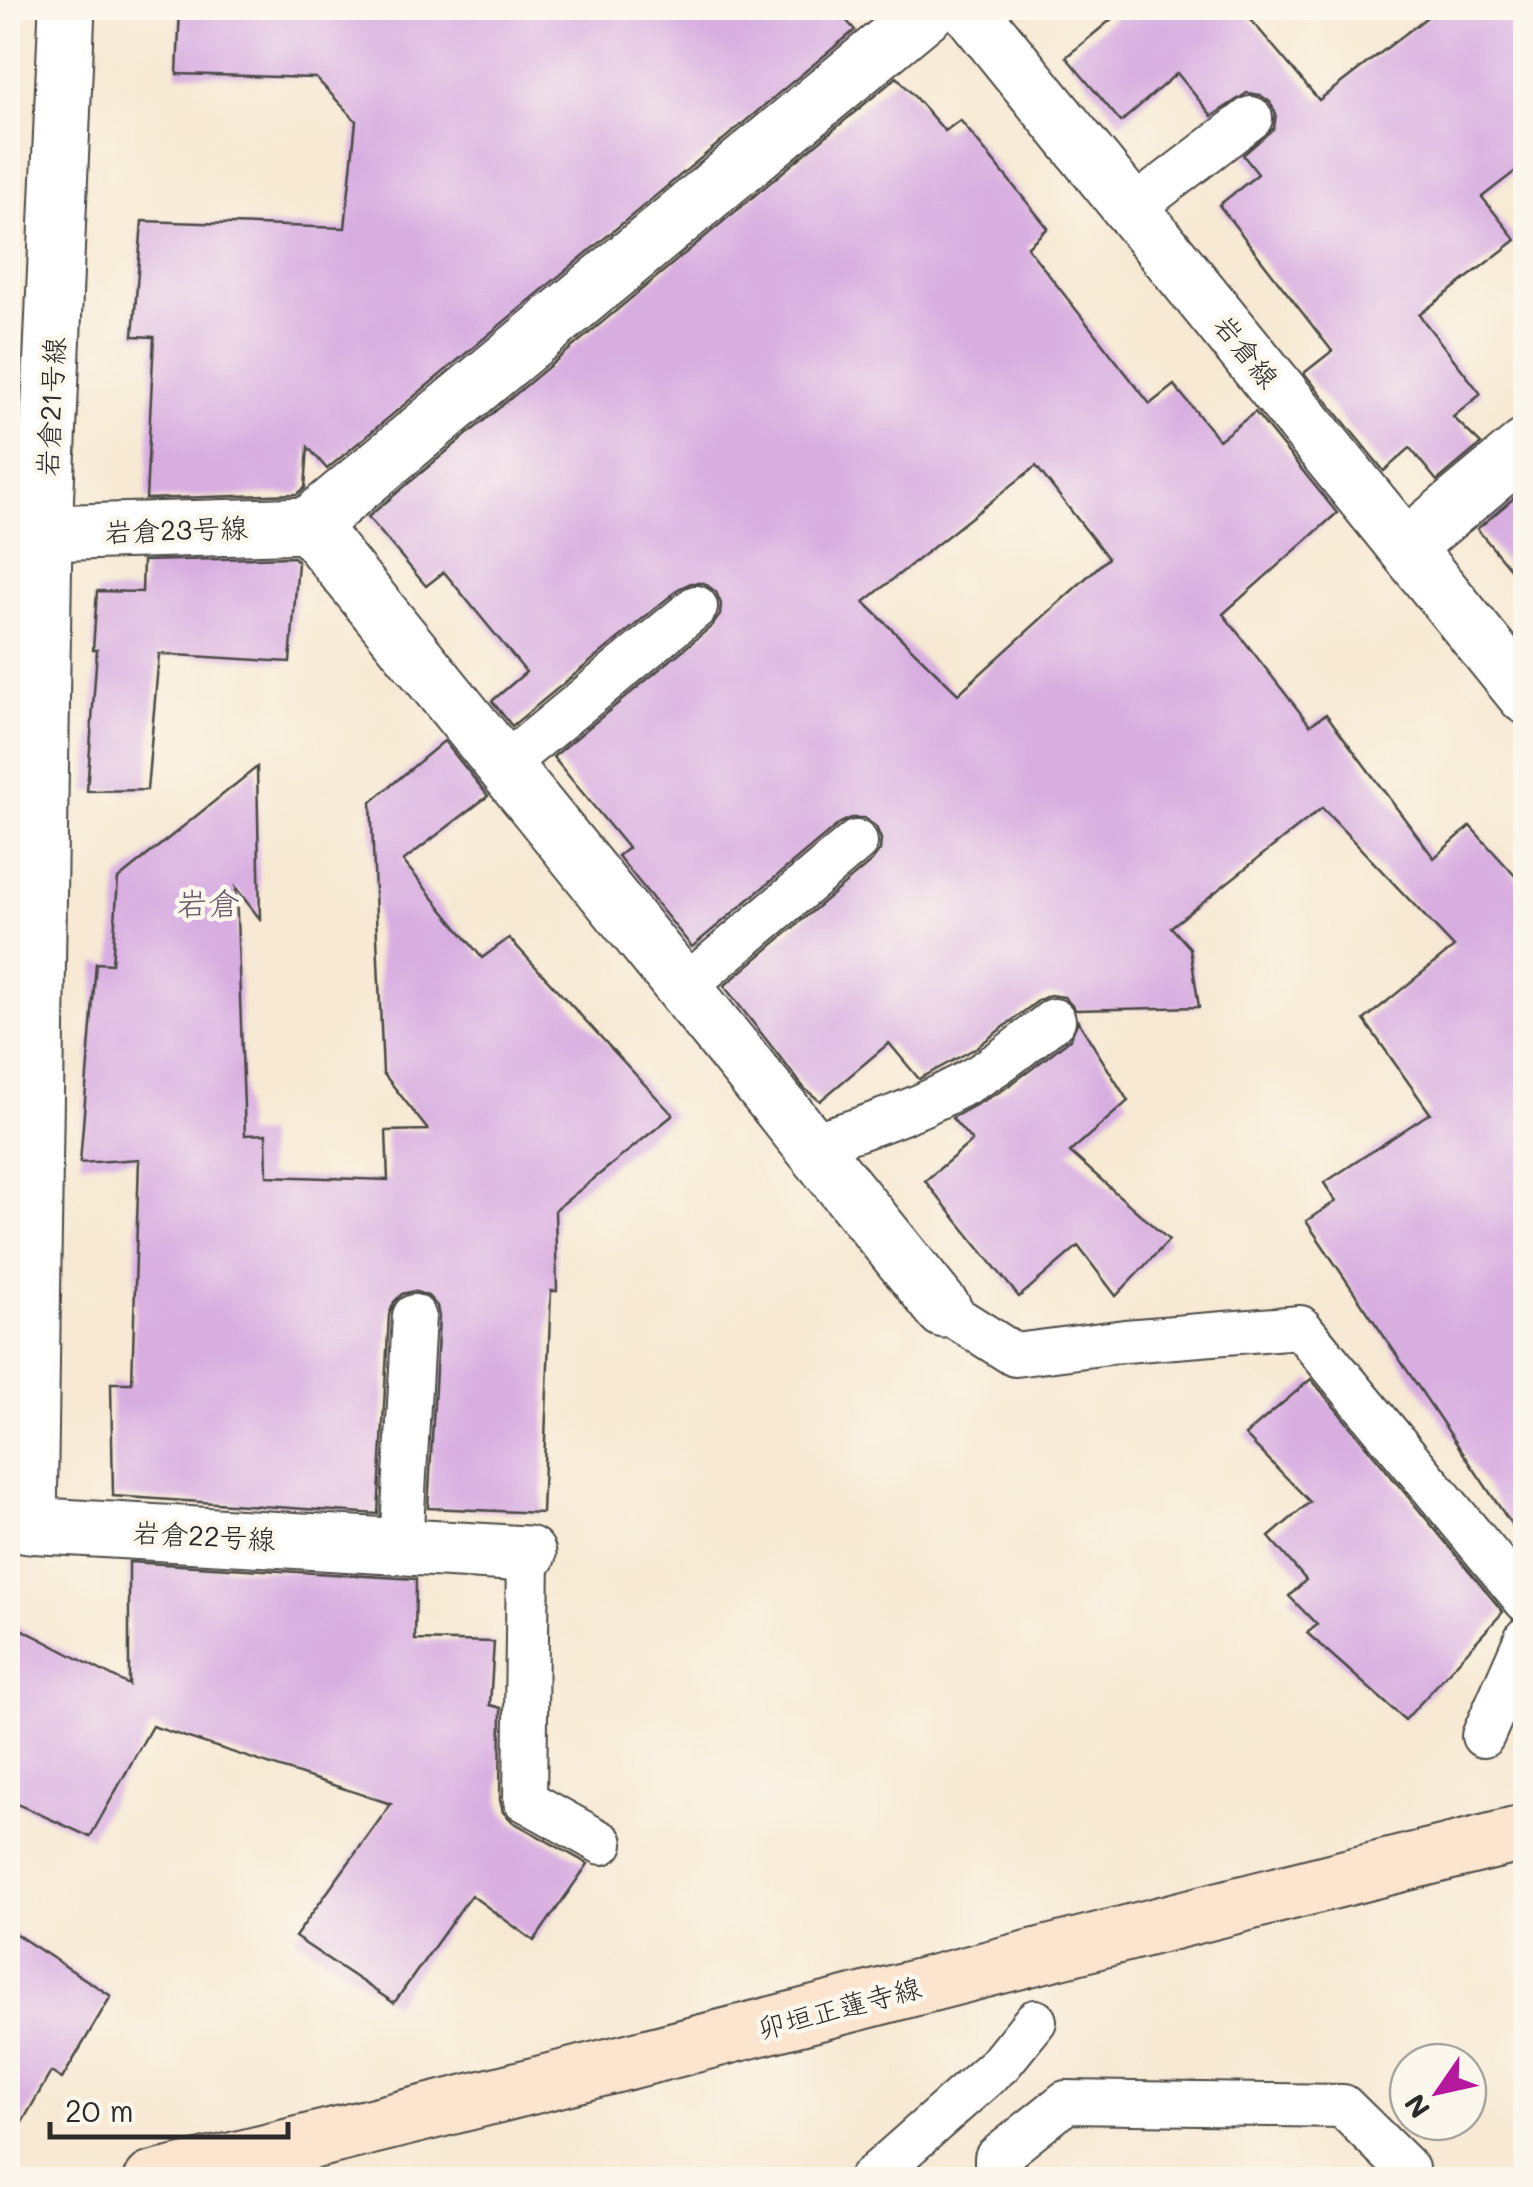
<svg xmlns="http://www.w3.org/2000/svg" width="1533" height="2187" font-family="Mali,'Klee One',sans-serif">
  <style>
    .building { fill: #d8aee1; fill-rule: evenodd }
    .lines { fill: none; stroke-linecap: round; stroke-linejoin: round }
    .lane-casing { stroke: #4a4844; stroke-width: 46 }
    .street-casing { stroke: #4a4844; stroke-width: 59 }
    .secondary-casing { stroke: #4a4844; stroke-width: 59 }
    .lane { stroke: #fff; stroke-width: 42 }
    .street { stroke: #fff; stroke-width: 55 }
    .secondary { stroke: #fbe5cf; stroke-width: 55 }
    .labels { text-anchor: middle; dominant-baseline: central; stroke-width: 9; stroke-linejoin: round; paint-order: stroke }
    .street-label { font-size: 28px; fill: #2b2b2b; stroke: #fbf7ec }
    .quarter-label { font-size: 32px; fill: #68596b; stroke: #fbf7ec }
  </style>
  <rect width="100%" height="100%" fill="#fbf7ec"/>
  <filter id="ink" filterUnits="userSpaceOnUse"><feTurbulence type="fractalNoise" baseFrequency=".01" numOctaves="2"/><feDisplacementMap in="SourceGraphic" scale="20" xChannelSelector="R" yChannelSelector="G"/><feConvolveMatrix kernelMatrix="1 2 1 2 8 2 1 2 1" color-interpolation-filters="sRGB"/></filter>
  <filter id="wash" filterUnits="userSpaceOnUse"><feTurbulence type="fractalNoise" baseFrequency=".0048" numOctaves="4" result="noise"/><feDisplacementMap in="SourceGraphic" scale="40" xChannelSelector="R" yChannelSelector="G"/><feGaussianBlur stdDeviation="2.25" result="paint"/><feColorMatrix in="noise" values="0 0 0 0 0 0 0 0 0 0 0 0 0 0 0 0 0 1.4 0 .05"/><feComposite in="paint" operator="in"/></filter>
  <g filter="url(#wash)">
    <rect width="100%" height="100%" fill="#f7e9d3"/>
    <g id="blocks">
      <g class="building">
        <polygon points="180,8 835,8 855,30 327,469 308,447 305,488 297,494 146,499 154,337 133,336 142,221 345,228 356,121 316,78 177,74"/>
        <polygon points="1125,8 1253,8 1246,14 1319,100 1439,8 1526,8 1526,163 1482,197 1516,240 1419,315 1481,394 1453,417 1481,444 1437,481 1410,448 1384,471 1304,373 1332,351 1219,205 1258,174 1243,155 1274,128 1276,114 1270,102 1260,95 1247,93 1212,116 1177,73 1121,122 1066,57"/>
        <path d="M897,77L945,131L960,120L1048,228L1027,247L1150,404L1174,385L1219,440L1255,412L1337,513L1223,614L1310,725L1326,714L1434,858L1470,826L1526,888V1546L1306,1221L1336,1201L1324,1183L1430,1113L1364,1020L1454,947L1322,808L1171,927L1190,948L1199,1007L1076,1010L1064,997L1050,995L1039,1000L976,1048L919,1079L889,1043L820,1101L805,1089L724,986L872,861L880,850L881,839L876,827L864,818H851L840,823L692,947L618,856L628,848L553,757L712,626L720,615L721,604L716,592L704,583H691L680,588L512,726L492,701L526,672L444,572L426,586L368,517ZM1036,466L1108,558L958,694L864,602Z"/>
        <polygon points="1526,488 1526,588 1477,529"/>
        <polygon points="294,557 298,562 290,662 159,654 147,790 87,791 97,650 93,650 97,591 142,592 143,561"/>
        <polygon points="444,741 488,796 403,861 482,958 509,938 673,1115 555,1210 557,1291 551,1291 542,1513 428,1508 439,1317 437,1306 428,1296 414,1291 402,1294 394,1302 389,1315 378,1514 113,1496 111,1383 132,1383 139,1159 80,1163 96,963 112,964 118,879 257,767 260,919 236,888 245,1135 266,1134 267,1176 388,1180 386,1131 428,1130 383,1073 371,802"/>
        <polygon points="1078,1021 1128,1101 1070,1152 1169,1240 1116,1296 1078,1246 1019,1297 925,1181 972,1141 952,1118 1003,1090 1033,1068 1070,1039"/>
        <polygon points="1311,1379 1503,1612 1405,1720 1307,1633 1317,1625 1289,1596 1306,1580 1269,1537 1310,1502 1245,1435"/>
        <polygon points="129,1562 416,1579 415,1640 494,1642 490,1705 501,1708 500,1800 503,1812 513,1822 588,1864 534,1941 471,1895 394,2003 295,1937 391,1804 152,1726 90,1837 8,1800 8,1622 129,1685"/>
        <polygon points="8,1929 111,1996 62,2079 51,2072 8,2147"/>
      </g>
    </g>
  </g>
  <g filter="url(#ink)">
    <use href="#blocks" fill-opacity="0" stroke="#4a4844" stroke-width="2.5"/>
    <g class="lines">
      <g class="lane-casing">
        <g id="lane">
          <polyline points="1132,209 1251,118"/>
          <polyline points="503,766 696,607"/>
          <polyline points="683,988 856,842"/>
          <path d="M809,1144C869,1128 926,1107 980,1075C1006,1060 1030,1038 1054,1020"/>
          <polyline points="944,1310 1015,1355 1125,1341 1300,1327 1526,1601"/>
          <polyline points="401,1546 414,1316"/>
          <polyline points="528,1554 525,1800 602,1843"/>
          <polyline points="1483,1736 1526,1638"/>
          <polyline points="869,2180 1001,2063 1035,2021"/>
          <polyline points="996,2180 996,2158 1066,2102 1343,2106 1407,2169 1406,2180"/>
        </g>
      </g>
      <g class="street-casing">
        <g id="street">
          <polyline points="968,8 1526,696"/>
          <polyline points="309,525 944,1310"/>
          <polyline points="309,525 931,8"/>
          <polyline points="44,533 309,525"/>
          <polyline points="1407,546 1526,447"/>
          <polyline points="8,1524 528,1554"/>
          <polyline points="29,1526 44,533 67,8"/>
        </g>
      </g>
      <g class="secondary-casing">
        <path id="secondary" d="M152,2180C612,2070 1067,1945 1526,1833"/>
      </g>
      <use href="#lane" class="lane"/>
      <use href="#street" class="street"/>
      <use href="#secondary" class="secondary"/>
    </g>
  </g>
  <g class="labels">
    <g class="street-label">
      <text transform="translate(1247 351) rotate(51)">岩倉線</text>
      <text transform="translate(50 407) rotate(-87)">岩倉21号線</text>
      <text transform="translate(176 529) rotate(-2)">岩倉23号線</text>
      <text transform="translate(204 1535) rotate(3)">岩倉22号線</text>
      <text transform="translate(839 2007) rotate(-15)">卯垣正蓮寺線</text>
    </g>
    <g class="quarter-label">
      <text x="208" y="902">岩倉</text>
    </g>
  </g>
  <rect width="1533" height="2187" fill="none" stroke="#fbf7ec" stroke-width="40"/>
  <g transform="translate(1438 2092) rotate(236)"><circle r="48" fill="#fbf7ec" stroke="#a8a59f" stroke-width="2.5"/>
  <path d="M0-8L18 38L0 25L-18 38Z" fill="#b5179e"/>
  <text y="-15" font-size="28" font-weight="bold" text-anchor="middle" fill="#2b2b2b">N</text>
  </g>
  <path d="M50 2122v15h238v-15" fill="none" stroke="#2b2b2b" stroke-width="5"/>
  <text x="65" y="2122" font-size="30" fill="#2b2b2b" stroke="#fbf7ec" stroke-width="8" paint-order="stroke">20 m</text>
</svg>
